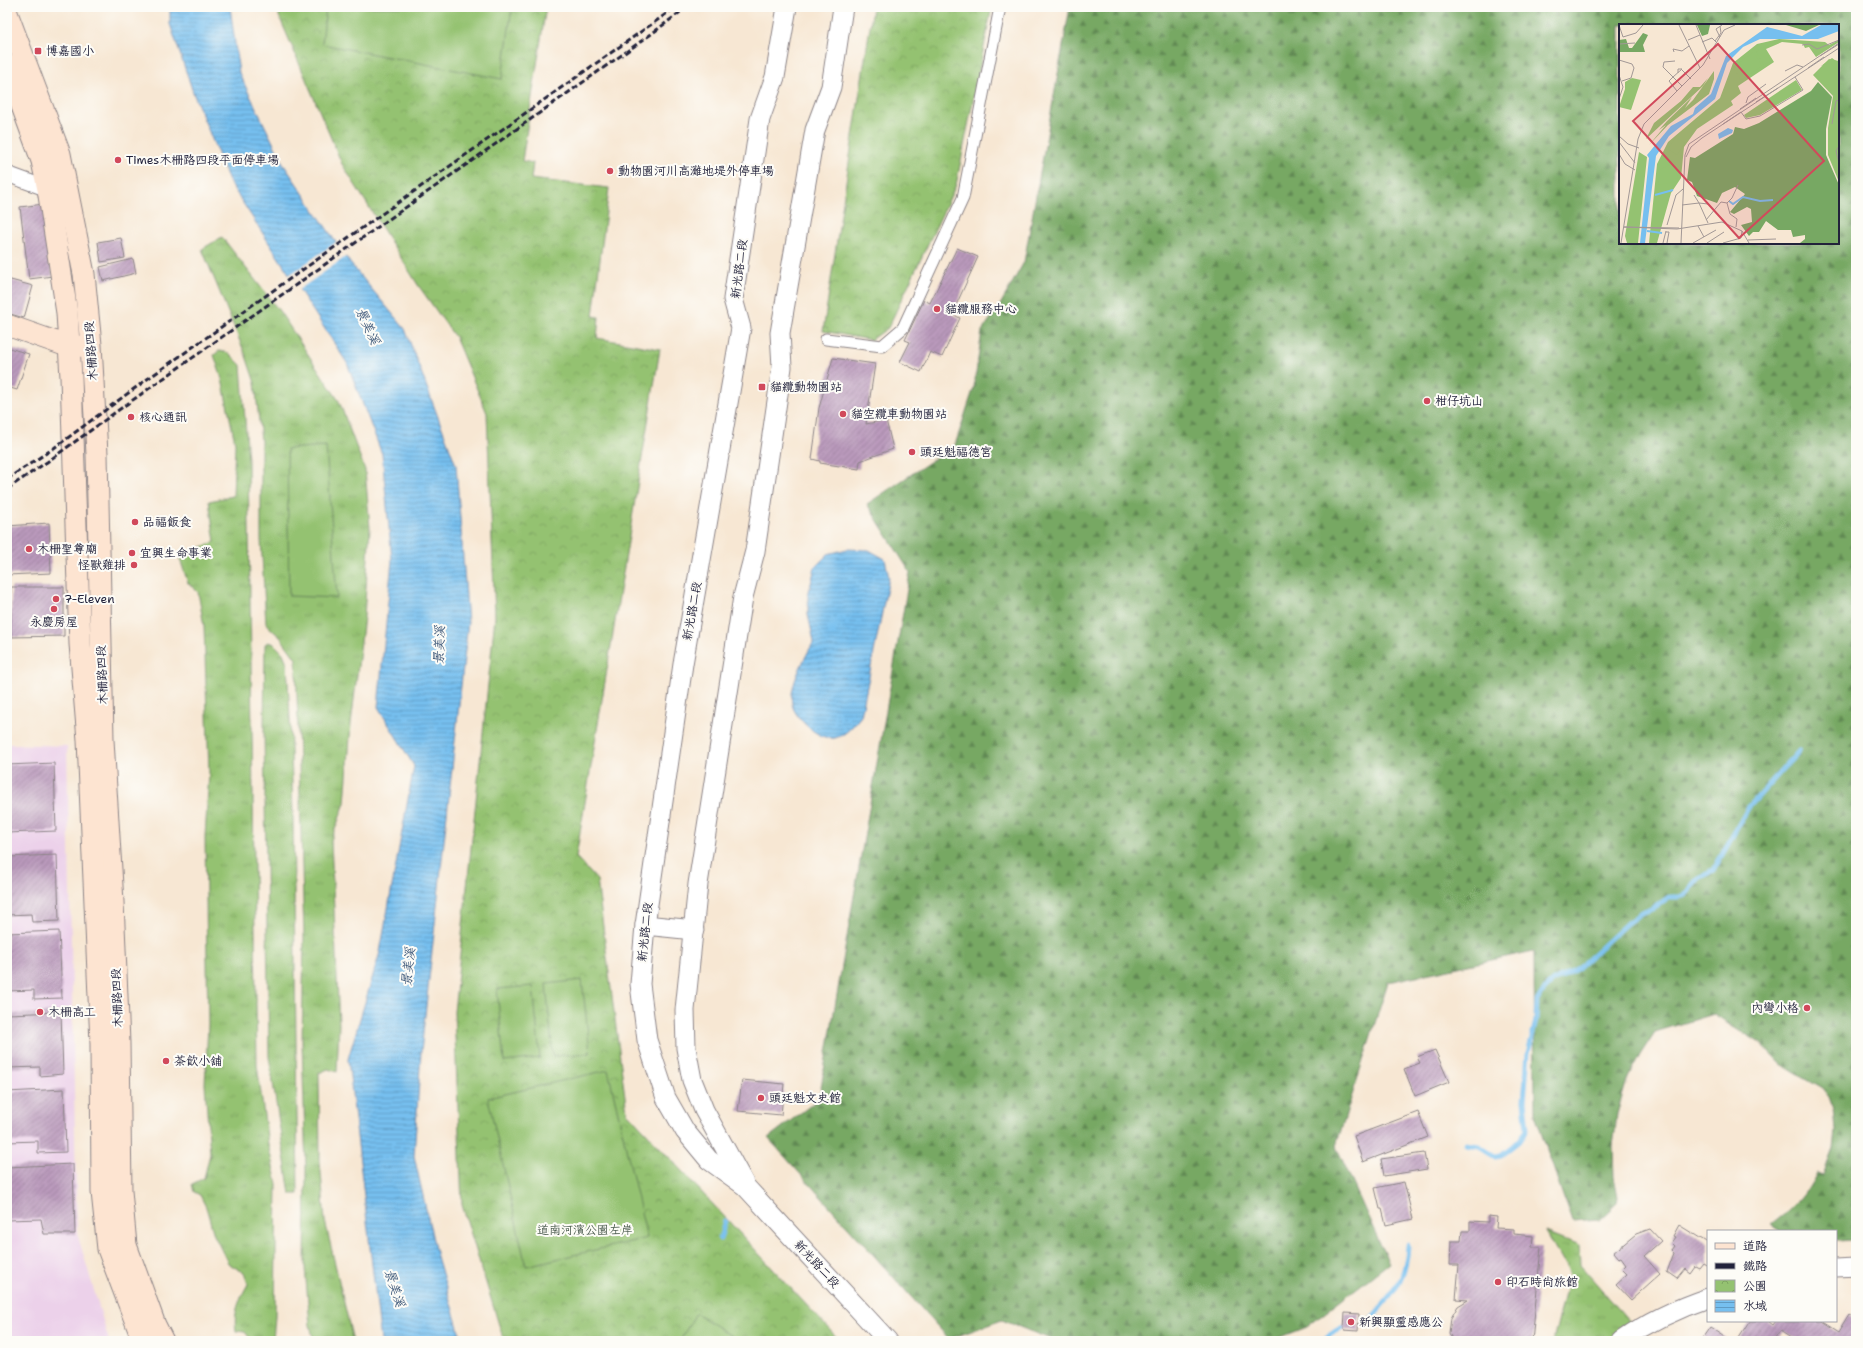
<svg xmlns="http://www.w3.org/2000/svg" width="1863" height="1348" font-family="'Shantell Sans','LXGW WenKai TC',sans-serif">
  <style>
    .built { fill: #ecd1ea }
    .grass { fill: url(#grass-tufts); stroke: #5b7256 }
    .forest { fill: url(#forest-firs); stroke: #4c654f; fill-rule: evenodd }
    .park { fill: url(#park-crowns); stroke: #5b7256 }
    .garden { fill: #94c271; stroke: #5b7256 }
    .water { fill: url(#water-rules); stroke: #4c7095 }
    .pier { fill: #f7e7d3 }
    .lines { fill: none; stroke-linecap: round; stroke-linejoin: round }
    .stream { stroke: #76bfef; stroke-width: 5 }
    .building { fill: url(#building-hatch) }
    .pedestrian-casing { stroke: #8c8487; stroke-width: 13 }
    .minor-casing { stroke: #8c8487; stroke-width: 17 }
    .tertiary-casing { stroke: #8c8487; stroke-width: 21 }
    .secondary-casing { stroke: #8c8487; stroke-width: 23 }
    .pedestrian { stroke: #fff; stroke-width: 11 }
    .minor { stroke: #fff; stroke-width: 15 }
    .tertiary { stroke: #fff; stroke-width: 19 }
    .secondary { stroke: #fde4d1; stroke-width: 21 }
    .rail { stroke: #22223b; stroke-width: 3; stroke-dasharray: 6 3; stroke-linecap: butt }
    .poi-dot { fill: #d1495b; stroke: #fdfcf7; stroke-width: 1.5 }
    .labels { text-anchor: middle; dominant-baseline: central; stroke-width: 4; stroke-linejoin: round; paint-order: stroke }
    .poi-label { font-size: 12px; fill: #22223b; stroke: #fdfcf7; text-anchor: start }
    .street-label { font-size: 12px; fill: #22223b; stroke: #fdfcf7 }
    .park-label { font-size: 12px; fill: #4a5a4e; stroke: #fdfcf7 }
    .water-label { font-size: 13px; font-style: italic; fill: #3f597a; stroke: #fdfcf7 }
    .inset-river { fill: none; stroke: #76bfef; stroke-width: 2 }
    .inset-road { fill: none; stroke: #a29896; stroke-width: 1 }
    .view { fill: #d1495b; fill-opacity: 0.15; stroke: #d1495b; stroke-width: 2 }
    .inset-edge { fill: none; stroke: #22223b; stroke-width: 2 }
  </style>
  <defs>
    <pattern id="grass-tufts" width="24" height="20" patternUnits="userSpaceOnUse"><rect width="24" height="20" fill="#94c271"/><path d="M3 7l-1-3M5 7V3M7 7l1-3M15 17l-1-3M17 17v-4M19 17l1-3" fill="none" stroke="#7fa663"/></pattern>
    <pattern id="forest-firs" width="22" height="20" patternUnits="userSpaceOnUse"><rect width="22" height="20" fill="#77a863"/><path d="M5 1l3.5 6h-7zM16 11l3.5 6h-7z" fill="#618853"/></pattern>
    <pattern id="park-crowns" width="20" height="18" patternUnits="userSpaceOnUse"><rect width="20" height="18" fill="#94c271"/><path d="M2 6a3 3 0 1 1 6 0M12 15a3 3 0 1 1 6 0" fill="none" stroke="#7fa663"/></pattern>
    <pattern id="water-rules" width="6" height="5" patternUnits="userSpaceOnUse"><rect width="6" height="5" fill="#76bfef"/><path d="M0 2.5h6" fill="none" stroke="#609bc3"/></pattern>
    <pattern id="building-hatch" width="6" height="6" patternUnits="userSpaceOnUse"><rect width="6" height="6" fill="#ba9abc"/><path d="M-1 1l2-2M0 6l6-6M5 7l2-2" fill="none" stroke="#977d9a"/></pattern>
  </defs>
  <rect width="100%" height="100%" fill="#fdfcf7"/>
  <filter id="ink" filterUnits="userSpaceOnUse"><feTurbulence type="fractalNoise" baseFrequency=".025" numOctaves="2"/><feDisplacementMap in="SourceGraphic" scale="8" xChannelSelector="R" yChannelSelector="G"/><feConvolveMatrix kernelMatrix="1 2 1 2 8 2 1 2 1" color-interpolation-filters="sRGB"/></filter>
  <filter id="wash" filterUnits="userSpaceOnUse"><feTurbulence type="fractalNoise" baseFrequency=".012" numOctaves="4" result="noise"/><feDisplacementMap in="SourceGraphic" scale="16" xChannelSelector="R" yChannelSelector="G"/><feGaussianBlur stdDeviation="0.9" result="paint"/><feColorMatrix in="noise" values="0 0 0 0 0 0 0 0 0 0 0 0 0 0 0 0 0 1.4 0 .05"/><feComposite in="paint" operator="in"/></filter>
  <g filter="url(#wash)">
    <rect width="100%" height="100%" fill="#f7e7d3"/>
    <polygon class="built" points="7,744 67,746 77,1233 109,1341 7,1341"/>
    <g class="grass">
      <polygon points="222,237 280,312 339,401 365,470 370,528 364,617 351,724 345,803 331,840 339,1024 337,1072 328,1069 319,1073 320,1161 325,1221 353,1341 314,1341 310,1325 305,1268 306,1170 302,1042 304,937 296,659 281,638 266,624 261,539 261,441 255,383 246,356 202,249"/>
      <path d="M219,351L229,353L241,365L248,460L257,1065L268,1144L277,1184L275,1316L273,1341H252L245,1332L236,1331C233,1313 239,1300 248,1284L244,1273L228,1263L214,1235L206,1207L200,1195L194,1192L192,1184L204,1178L210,1154L205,1084L208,1025L205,837L209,773L204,626L198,592L188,583L179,556L215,542L209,501L233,496L235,443L222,379L214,355Z"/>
      <polygon points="268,642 274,644 283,653 287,663 290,718 293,813 298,1194 290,1194 269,1057 264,732 265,644"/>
      <polygon points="1546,1232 1579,1245 1580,1265 1631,1323 1604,1341 1553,1341 1570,1274"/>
    </g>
    <path class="forest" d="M1070,7H1856V1240L1836,1241V1231H1780L1771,1225C1792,1208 1804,1199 1817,1173L1823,1175L1833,1149L1835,1130L1833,1108L1829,1097L1823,1089L1780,1064L1760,1043L1714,1014L1655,1032L1640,1055L1627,1080L1617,1114L1613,1147L1614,1177L1618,1198L1617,1203L1599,1220L1572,1222L1535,1115L1534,951L1388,982L1336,1146L1389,1263L1307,1327L1271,1341H1055L1002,1320L949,1339L768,1138L819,1099L910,572L867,504L955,445L974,387L982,331L1000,305L1024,262ZM1620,25H1838V243H1620Z"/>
    <g class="park">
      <polygon points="279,7 546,7 522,161 533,163 531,179 609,188 593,316 599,317 597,338 660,349 576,857 597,880 627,1112 840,1341 504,1341 462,1205 454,1012 495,617 487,413 455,337 418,285 342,164 279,16"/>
      <polygon points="873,7 992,7 956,185 888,328 871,340 823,331"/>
    </g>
    <g class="garden">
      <polygon points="326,7 512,7 502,79 322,44"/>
      <polygon points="326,446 337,598 289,596 287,449"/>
      <polygon points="582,980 590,1053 553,1056 546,984"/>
      <polygon points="533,986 540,1058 504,1062 497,989"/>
      <polygon points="608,1070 647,1238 526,1266 488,1098"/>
      <polygon points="696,1313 739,1341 680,1341"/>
    </g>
    <g class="water">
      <polygon points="170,7 230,7 239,73 284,165 350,263 405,329 456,465 468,622 421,1052 414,1156 436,1253 462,1341 381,1341 348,1059 380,952 414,766 378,707 392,560 382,454 347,363 230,183 194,95 170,24"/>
      <path d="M847,549L869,550L885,559L889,578L861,716C854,725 846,735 835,738C820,741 795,719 792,704C789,685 805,658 814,641L808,615V596L815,567L828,554Z"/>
    </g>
    <polygon class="pier" points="338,241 347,256 297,291 288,276"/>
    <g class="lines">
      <g class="stream">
        <polyline points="1466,1144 1479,1146 1495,1156 1501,1155 1519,1141 1527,1130 1524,1101 1528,1053 1536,1021 1537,1001 1544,990 1552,982 1578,968 1627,923 1641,913 1652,909 1669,897 1680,897 1688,892 1699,878 1713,871 1748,808 1799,751"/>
        <polyline points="720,1239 725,1221"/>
        <path d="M1366,1324C1389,1300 1407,1280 1408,1246"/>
        <polyline points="1326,1338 1331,1333 1343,1328"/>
      </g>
    </g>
    <g id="blocks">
      <g class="building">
        <polygon points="44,204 53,276 29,279 20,207"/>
        <polygon points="121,238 125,258 101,262 98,242"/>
        <polygon points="957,248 978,257 952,314 960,318 942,357 930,352 921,372 900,362 910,342 905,340 924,300 930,303"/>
        <polygon points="133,259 136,273 103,281 100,267"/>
        <polygon points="7,279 33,286 24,318 7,313"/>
        <polygon points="9,348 29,354 17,390 7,387 7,354"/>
        <polygon points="833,358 875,364 866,424 886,420 893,449 860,461 859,469 820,463 820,461 812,459 819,408"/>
        <polygon points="49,523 51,573 7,575 7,526"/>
        <polygon points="11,587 64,587 64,636 11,637"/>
        <polygon points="54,763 56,831 7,833 7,765"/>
        <polygon points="57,855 59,921 32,922 31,914 7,915 7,857"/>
        <polygon points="59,931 62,998 34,999 34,990 7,991 7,933"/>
        <polygon points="61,1012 63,1074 40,1076 40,1067 7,1068 7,1014"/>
        <polygon points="1435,1050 1449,1082 1415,1096 1404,1069 1420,1063 1417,1057"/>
        <polygon points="742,1080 784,1084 781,1115 738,1111"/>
        <polygon points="64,1089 66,1152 38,1153 38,1141 7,1142 7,1092"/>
        <polygon points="1418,1112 1428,1137 1363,1162 1354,1136"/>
        <polygon points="1424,1153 1427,1169 1384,1176 1381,1159"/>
        <polygon points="73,1164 75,1234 44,1234 41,1219 7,1220 7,1167"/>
        <polygon points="1404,1182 1413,1219 1386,1225 1382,1209 1380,1209 1375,1188"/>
        <polygon points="1488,1216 1497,1217 1496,1228 1514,1229 1514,1234 1533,1236 1532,1247 1541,1247 1532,1341 1453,1341 1449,1333 1451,1318 1458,1306 1468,1300 1456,1299 1459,1265 1450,1265 1451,1241 1461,1241 1462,1231 1470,1231 1470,1221 1488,1222"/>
        <polygon points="1679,1225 1708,1243 1708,1266 1703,1263 1699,1268 1695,1266 1690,1273 1685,1269 1677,1279 1667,1272 1674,1253 1671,1250 1674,1246 1671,1243 1675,1237 1673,1236"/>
        <polygon points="1650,1229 1661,1241 1644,1256 1660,1274 1631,1300 1616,1284 1627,1274 1622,1269 1626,1265 1621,1258 1618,1259 1613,1253 1636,1234"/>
        <polygon points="1345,1313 1359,1314 1358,1331 1344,1330"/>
        <polygon points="1849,1314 1856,1319 1856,1341 1800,1341 1783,1330 1776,1341 1737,1341 1750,1321 1769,1321 1774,1325 1777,1321 1821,1321 1838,1332"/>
        <polygon points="1710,1328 1730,1341 1701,1341"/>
      </g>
    </g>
  </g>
  <g filter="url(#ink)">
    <use href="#blocks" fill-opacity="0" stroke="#8c8487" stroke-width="1"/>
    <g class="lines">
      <g class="pedestrian-casing">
        <polyline id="pedestrian" points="826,339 882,346 903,328 963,198 1000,7"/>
      </g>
      <g class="minor-casing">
        <polyline id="minor" points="7,174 48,189 55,188"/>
      </g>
      <g class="tertiary-casing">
        <g id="tertiary">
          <polyline points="787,7 775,77 760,119 733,299 741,328 683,664 645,925 640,984 647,1040 666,1098 685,1131 709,1160 745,1186 888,1341"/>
          <polyline points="645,925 694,930"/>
          <polyline points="744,1183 704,1110 692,1080 686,1048 685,1010 698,884 743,597 755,551 782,367 780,333 815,130 831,87 843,7"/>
          <polyline points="1836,1267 1856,1266"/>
          <path d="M1621,1341C1647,1323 1678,1308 1708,1298"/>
        </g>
      </g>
      <g class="secondary-casing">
        <g id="secondary">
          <polyline points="7,13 60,154 84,274 91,345 97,454 103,740 113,902 119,1043 121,1191 126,1245 155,1325 163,1341"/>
          <polyline points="7,65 42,161 48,189 67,313 71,377 80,644 88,740 101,1044 102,1192 108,1249 143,1341"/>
          <polyline points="7,325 70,347 83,346"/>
        </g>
      </g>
      <use href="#pedestrian" class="pedestrian"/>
      <use href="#minor" class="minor"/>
      <use href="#tertiary" class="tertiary"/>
      <use href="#secondary" class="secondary"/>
      <g class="rail">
        <polyline points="7,479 54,448 146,380 676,7"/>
        <polyline points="7,489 47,462 120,409 650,35 687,7"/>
      </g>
    </g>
  </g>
  <g class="poi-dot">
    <rect x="34" y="47" width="8" height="8" rx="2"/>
    <circle cx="118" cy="160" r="4"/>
    <circle cx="610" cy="171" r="4"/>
    <circle cx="937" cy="309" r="4"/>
    <rect x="758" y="383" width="8" height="8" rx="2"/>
    <circle cx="1427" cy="401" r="4"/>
    <circle cx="843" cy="414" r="4"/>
    <circle cx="131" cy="417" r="4"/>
    <circle cx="912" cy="452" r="4"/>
    <circle cx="135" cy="522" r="4"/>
    <circle cx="29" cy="549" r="4"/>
    <circle cx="132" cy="553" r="4"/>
    <circle cx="134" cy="565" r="4"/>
    <circle cx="56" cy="599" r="4"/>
    <circle cx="54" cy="609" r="4"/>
    <circle cx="1807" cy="1008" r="4"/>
    <circle cx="40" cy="1012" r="4"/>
    <circle cx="166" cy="1061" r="4"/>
    <circle cx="761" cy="1098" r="4"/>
    <circle cx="1498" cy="1282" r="4"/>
    <circle cx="1351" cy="1322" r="4"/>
  </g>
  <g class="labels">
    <g class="poi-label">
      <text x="46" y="51">博嘉國小</text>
      <text x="126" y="160">Times木柵路四段平面停車場</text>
      <text x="618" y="171">動物園河川高灘地堤外停車場</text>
      <text x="945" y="309">貓纜服務中心</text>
      <text x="770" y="387">貓纜動物園站</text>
      <text x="1435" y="401">柑仔坑山</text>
      <text x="851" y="414">貓空纜車動物園站</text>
      <text x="139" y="417">核心通訊</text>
      <text x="920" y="452">頭廷魁福德宮</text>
      <text x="143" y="522">品福飯食</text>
      <text x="37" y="549">木柵聖尊廟</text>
      <text x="140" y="553">宜興生命事業</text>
      <text x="126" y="565" text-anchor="end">怪獸雞排</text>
      <text x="64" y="599">7-Eleven</text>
      <text x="54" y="622" text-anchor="middle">永慶房屋</text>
      <text x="1799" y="1008" text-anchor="end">內彎小格</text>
      <text x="48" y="1012">木柵高工</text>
      <text x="174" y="1061">茶飲小舖</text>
      <text x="769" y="1098">頭廷魁文史館</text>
      <text x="1506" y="1282">印石時尚旅館</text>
      <text x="1359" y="1322">新興顯靈感應公</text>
    </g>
    <g class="street-label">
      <text transform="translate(739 269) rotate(-83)">新光路二段</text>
      <text transform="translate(91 351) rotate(-94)">木柵路四段</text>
      <text transform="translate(692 611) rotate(-80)">新光路二段</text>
      <text transform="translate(102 675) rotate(-92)">木柵路四段</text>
      <text transform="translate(645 932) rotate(-84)">新光路二段</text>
      <text transform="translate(117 998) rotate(-92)">木柵路四段</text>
      <text transform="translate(817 1264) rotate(47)">新光路二段</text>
    </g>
    <g class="park-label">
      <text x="585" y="1230">道南河濱公園左岸</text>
    </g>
    <g class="water-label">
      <text transform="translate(368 326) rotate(65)">景美溪</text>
      <text transform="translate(439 645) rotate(-88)">景美溪</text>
      <text transform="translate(408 967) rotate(-84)">景美溪</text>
      <text transform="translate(395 1288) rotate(72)">景美溪</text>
    </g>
  </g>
  <g transform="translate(1619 24)">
    <rect width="220" height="220" fill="#f7e7d3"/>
    <path d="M95,47V55L90,70L49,101L30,121L47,101L40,106L48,97L73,73L66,84L74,76ZM89,54L84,62L27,115L35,99L62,77L74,63H81Z" fill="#94c271"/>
    <path d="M78,1H91L89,10L83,12ZM167,1H200L187,7ZM24,9L29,11L24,21L26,28H0V16L7,15L10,24H13ZM199,58L213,73L207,105V131L220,161V219H181L186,215V211L174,213L172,206H159L147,197L140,208H134L130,212L122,201L133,198L132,185L128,183L115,190L111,188L126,170L116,163L103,169L98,179L78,172L73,158L68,156L71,133L76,134L114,110L116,103L125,105L140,99L192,67Z" fill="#77a863"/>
    <path d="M160,15L206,18L210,21L220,16V18L197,33L190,23L186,24L184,20L163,18L147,25L155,38L119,62L122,69L112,77L114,81L78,105L65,123L62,154L52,169L38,219H30L38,140L49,118L101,74L114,39L138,20ZM210,35L220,37V158L209,131V104L214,72L194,51ZM13,54L22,56L12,86L0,83L6,65V58ZM177,56L183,66L141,91L127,94L125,91ZM20,128L28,133L19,219H8L6,212Z" fill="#94c271"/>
    <path d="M144,23L152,37L145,41L137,28ZM135,28L143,42L122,56L114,43ZM213,34L220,39V48L211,39L202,42ZM57,113L66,119L58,131L49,125ZM56,138L59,157L39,161L41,146Z" fill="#94c271"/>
    <path d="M202,1H220V7L199,15H141L124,23L108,39L96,75L50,112L37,132L26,219H21L30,134L28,131L52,102L74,90L76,84L92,70L107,32L148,3L183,12ZM109,104L114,106L113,109L100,115L99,110Z" fill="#76bfef"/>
    <path class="inset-river" d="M36,171L54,166M110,177L114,180L124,173L141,177L154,176M28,207L43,209"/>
    <path class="inset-road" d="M0,1L4,13L17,9L24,1M60,1L81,44M77,1L91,35M101,13L97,5L103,1M69,16L81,11M96,17L102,9L101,2M83,18L93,14L99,20M0,20L16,19M183,21L190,20L198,25L220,16M55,28L54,25L63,27L70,22M201,32L220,20M0,36L13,40L15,44L12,54L3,57M56,37L45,38L44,43L54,53L50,57L58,67M189,44L205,33M63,46L72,55M166,47L178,41L184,43M59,49V45H63L54,53L63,62M0,51L4,63L0,75M137,78L159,64M127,79L129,73L147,60M121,85L137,74M122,88L127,95L141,92L184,66L176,53M104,100L122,88M213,100L217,77L220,76M0,112L9,120L20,124M0,118L16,139M220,122L217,127L220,139M0,130L6,140L16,146M67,133L72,123L83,114L220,24M75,171L80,179L89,180M63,181L80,179L89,199M87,196L102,178L108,179M48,201L57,171L64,165M79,202L85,213M5,203L58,205L103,198L123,207L130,219M5,203L60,204M117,203L118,195L111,190L108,179L113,174L119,161M47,208H50L48,219M129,216L157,215M2,219L19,115L25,100L84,41L105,6L116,1M44,219L47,207M62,219L66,131L70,120L220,19M74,219L97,206M88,219L105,208M104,219L122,214L123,207"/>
    <path class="view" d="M99,20L205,137L120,214L14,97Z"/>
    <rect width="220" height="220" class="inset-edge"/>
  </g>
  <rect width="1863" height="1348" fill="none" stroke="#fdfcf7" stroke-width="24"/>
  <rect x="1707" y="1230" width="130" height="92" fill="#fdfcf7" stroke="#a5a5ac"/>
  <rect x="1715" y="1243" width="20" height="6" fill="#fde4d1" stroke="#a5a5ac"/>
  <text x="1743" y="1250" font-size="12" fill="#22223b">道路</text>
  <rect x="1715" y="1263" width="20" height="6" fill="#22223b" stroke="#a5a5ac"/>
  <text x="1743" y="1270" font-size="12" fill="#22223b">鐵路</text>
  <rect x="1715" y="1280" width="20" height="12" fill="url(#park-crowns)" stroke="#a5a5ac"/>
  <text x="1743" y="1290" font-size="12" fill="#22223b">公園</text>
  <rect x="1715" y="1300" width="20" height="12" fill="url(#water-rules)" stroke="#a5a5ac"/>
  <text x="1743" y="1310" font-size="12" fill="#22223b">水域</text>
</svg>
